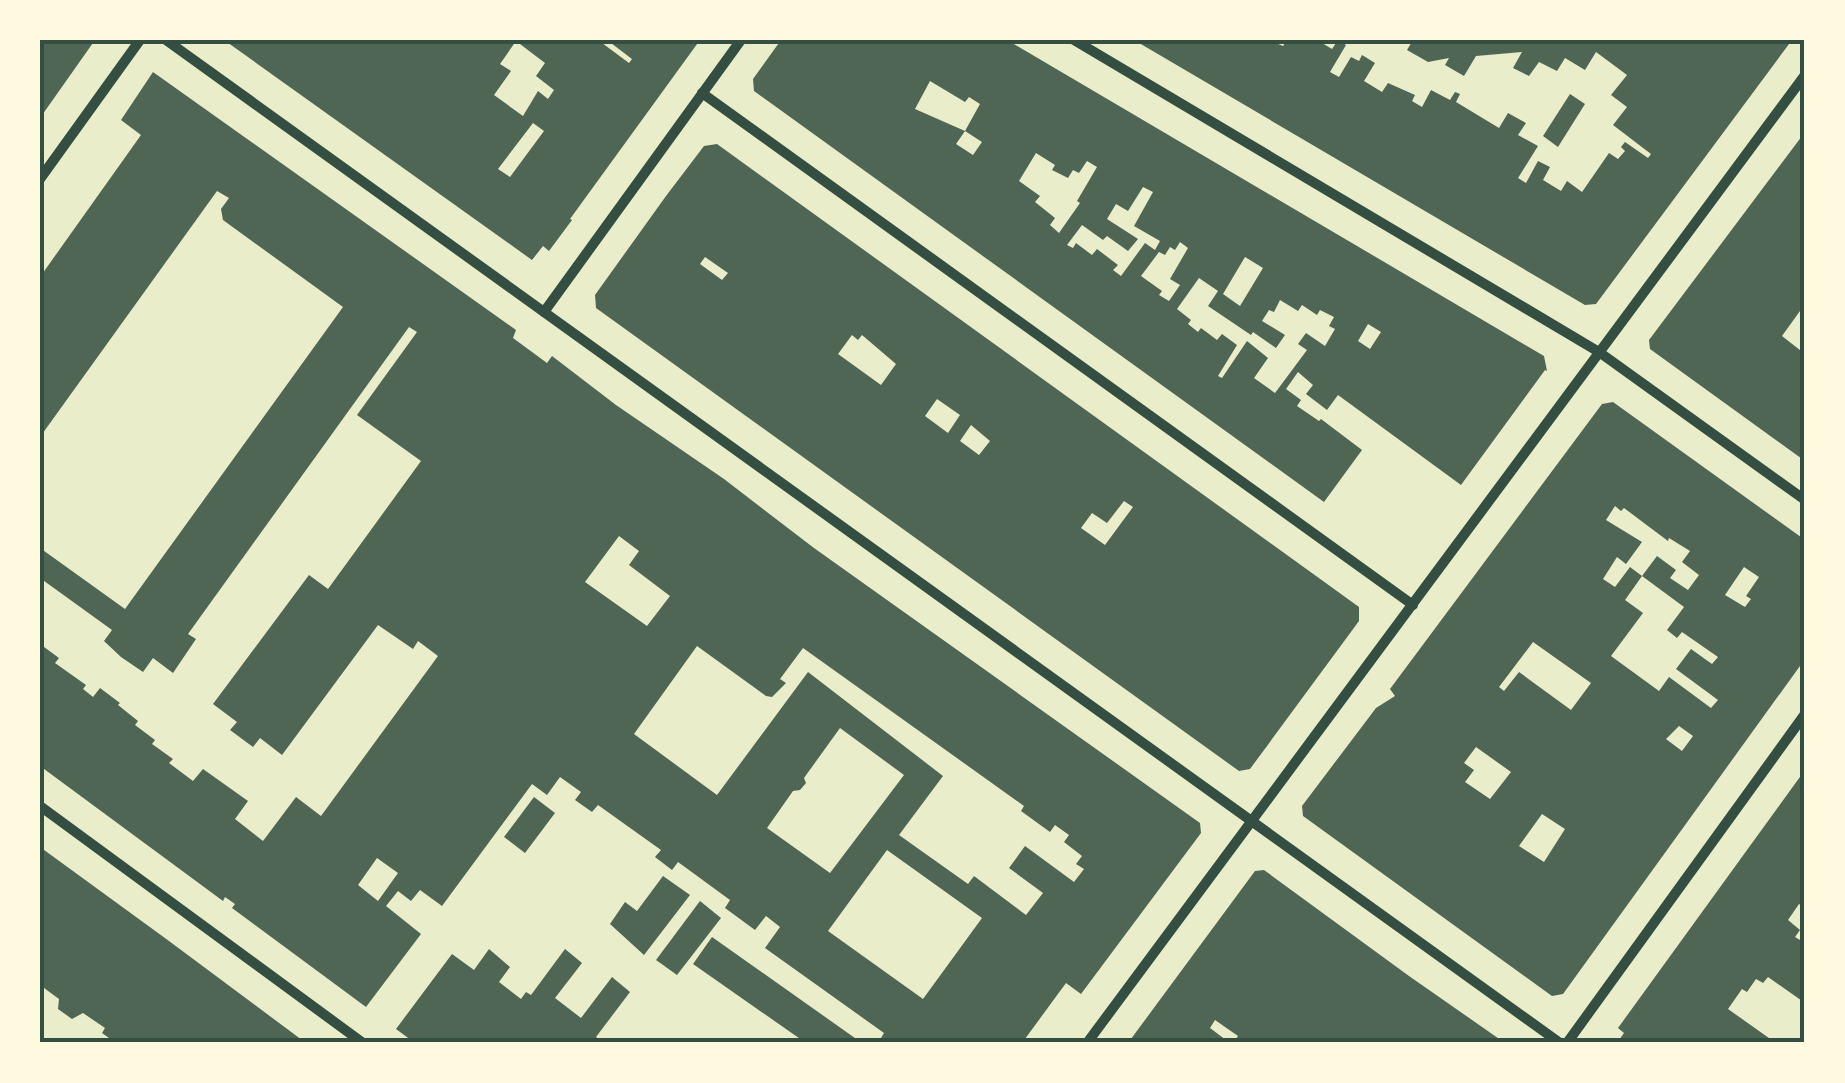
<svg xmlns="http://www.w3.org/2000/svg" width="1845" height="1083" font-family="Cabin,sans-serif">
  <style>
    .building { fill: #4f6655; fill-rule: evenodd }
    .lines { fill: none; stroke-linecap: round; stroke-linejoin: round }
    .minor { stroke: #344e41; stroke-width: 10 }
    .neatline { fill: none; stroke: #344e41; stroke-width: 4 }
  </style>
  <rect width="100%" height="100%" fill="#e9edc9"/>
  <g class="building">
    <polygon points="40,40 95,40 40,118"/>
    <path d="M224,40H598L629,63L632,59L607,40H700L570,219L572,220L549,251L543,246L532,260ZM516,41L545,63L536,76L554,90L548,99L538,91L523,116L494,95L511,71L500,64ZM533,123L544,131L510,177L498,169Z"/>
    <path d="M781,40H1007L1544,356L1547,371L1545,370L1461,485L1338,395L1327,410L1306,394L1313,385L1298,372L1286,389L1301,400L1297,406L1319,421L1321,419L1362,450L1324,502L754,91L753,79ZM930,81L965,102L969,97L980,104L965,131L982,142L973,155L956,144L965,131L915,109ZM1036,153L1055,165L1052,170L1068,178L1073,170L1079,173L1087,161L1097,167L1077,201L1080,203L1059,233L1050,225L1055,218L1035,202L1040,196L1019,181ZM1143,187L1153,192L1134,226L1160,241L1155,250L1145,243L1121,276L1113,270L1118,265L1097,249L1092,255L1076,243L1073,248L1067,245L1082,225L1103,240L1107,236L1128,251L1138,239L1107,219L1116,204L1128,211ZM1180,242L1188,248L1170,279L1180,285L1169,301L1159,295L1162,291L1141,276L1159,252L1165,255L1170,247L1175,250ZM1245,257L1263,268L1240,306L1223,294ZM1199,278L1218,291L1208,306L1251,335L1253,332L1276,348L1285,335L1262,321L1269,310L1274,312L1280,300L1298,311L1302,305L1317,315L1320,310L1334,317L1329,326L1335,329L1325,346L1306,333L1298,344L1307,350L1275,393L1254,378L1268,358L1247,341L1222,378L1218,376L1237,345L1222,334L1217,340L1201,328L1198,332L1188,324L1191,320L1177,309ZM1368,324L1381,332L1370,349L1358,341Z"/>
    <polygon points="1134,40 1277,40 1276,43 1283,46 1287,40 1317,40 1332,49 1338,40 1346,45 1330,72 1339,77 1351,57 1359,61 1362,55 1375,63 1364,81 1382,92 1388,83 1415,95 1412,101 1422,107 1431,90 1450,100 1455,92 1460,94 1456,102 1499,128 1508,113 1526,123 1518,135 1538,146 1518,178 1526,183 1538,161 1550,167 1543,180 1561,191 1567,181 1582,192 1609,153 1618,159 1625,151 1621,147 1625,142 1648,158 1651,154 1613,125 1627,107 1611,95 1627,75 1596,52 1585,70 1565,58 1557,71 1539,62 1529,76 1513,68 1522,52 1476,56 1464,76 1445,65 1449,58 1428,62 1407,50 1413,40 1792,40 1596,304 1585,305"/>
    <path d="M153,72L516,330L513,338L547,363L552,356L616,405L724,479L814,548L1200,823L1201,833L1081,994L1066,983L1022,1043H878L884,1033L765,948L780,927L775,923L766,916L755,930L725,908L730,900L678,862L672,870L655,857L661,850L598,805L592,812L575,800L581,792L560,777L547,795L532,784L442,906L420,890L411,901L398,891L386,906L421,934L366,1007L232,908L235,904L225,897L223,901L40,766V644L59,658L55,663L86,685L83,689L93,697L100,688L120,703L118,705L138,721L135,725L155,740L152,744L173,759L169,763L193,781L203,769L248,801L235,819L263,841L296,797L321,816L438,656L418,641L413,649L378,625L282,755L260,738L253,747L230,730L237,722L213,704L309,575L328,589L421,461L357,415L417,332L409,327L188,634L196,639L173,673L153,658L143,672L121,657L104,641L112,630L40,578V548L125,609L343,307L223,220L221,209L229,198L217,191L40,437V277L141,135L121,120ZM619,536L639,551L629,565L670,596L647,626L585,582ZM697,646L766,696L772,697L786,683L780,679L803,648L1024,806L1021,811L1050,832L1055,825L1069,835L1064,842L1082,856L1076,864L1084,869L1074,882L1025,846L1009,868L1043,893L1026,915L974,876L968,884L899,835L943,776L808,672L717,795L634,734ZM840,728L904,775L830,873L767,828L793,791L800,790L806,783L804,778ZM887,850L982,918L923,999L828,931ZM377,858L398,873L378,901L358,885Z"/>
    <polygon points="1570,94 1585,104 1558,147 1543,136"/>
    <polygon points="1805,132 1805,304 1782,336 1805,354 1805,461 1650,349 1649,340"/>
    <path d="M717,144L1359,607V621L1250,769L1239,771L596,308L595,295L666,196L704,146ZM705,257L728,273L722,280L700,264ZM852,335L858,340L862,335L896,364L881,385L838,354ZM937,399L960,415L948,433L925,416ZM971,425L990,441L979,455L960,441ZM1124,501L1133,507L1105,545L1081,528L1092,513L1107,523Z"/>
    <path d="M1613,402L1805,540V659L1563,994L1552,996L1303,816L1302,806L1376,708L1395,696L1390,689L1602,404ZM1615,506L1621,511L1624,508L1668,541L1669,538L1690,551L1682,562L1699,575L1688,590L1670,578L1676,570L1657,556L1642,576L1684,607L1667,630L1677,638L1682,632L1718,657L1712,664L1691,649L1676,669L1718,700L1711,708L1669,677L1659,691L1611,656L1643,613L1625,600L1642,576L1630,567L1615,587L1603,579L1617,557L1626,564L1642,542L1606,520ZM1744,567L1759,577L1746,596L1751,599L1745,607L1725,595ZM1533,642L1591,683L1571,710L1519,672L1504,691L1499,687ZM1679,726L1693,736L1682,751L1666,739ZM1476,747L1511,772L1490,799L1465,782L1474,770L1464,763ZM1542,814L1565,829L1544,862L1519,846Z"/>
    <polygon points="1805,770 1805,908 1799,904 1788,920 1800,930 1795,937 1805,943 1805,1003 1768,977 1763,983 1756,979 1747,992 1742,989 1728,1009 1776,1043 1617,1043 1624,1033 1618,1028"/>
    <polygon points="534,797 555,813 525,853 504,837"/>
    <polygon points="40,847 169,941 306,1043 132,1043 131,1038 127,1043 116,1043 102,1033 105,1028 83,1013 72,1019 58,1009 59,999 40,985"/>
    <polygon points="1264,870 1409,976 1505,1043 1233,1043 1238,1036 1215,1020 1210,1028 1230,1043 1128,1043 1255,871"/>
    <polygon points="663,876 690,895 644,955 610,924 625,902 637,911"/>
    <polygon points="700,901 721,918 677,975 656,960"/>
    <polygon points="712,937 862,1043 806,1043 693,964"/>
    <polygon points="489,949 510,967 499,982 521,999 526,992 531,995 565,949 582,963 555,998 581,1018 612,977 630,992 596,1037 604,1043 415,1043 396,1029 452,954 474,970"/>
  </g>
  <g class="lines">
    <g class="minor">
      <polyline points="166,40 1560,1043"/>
      <polyline points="1074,40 1599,352 1805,500"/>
      <polyline points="702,93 1413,605"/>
      <polyline points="40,179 140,40"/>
      <polyline points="544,312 741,40"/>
      <polyline points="40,806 363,1043"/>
      <polyline points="1087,1043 1805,75"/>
      <polyline points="1567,1043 1805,714"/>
    </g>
  </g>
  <rect width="1845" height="1083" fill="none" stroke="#fefae0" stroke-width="85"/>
  <rect x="42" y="42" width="1760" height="998" class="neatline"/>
</svg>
